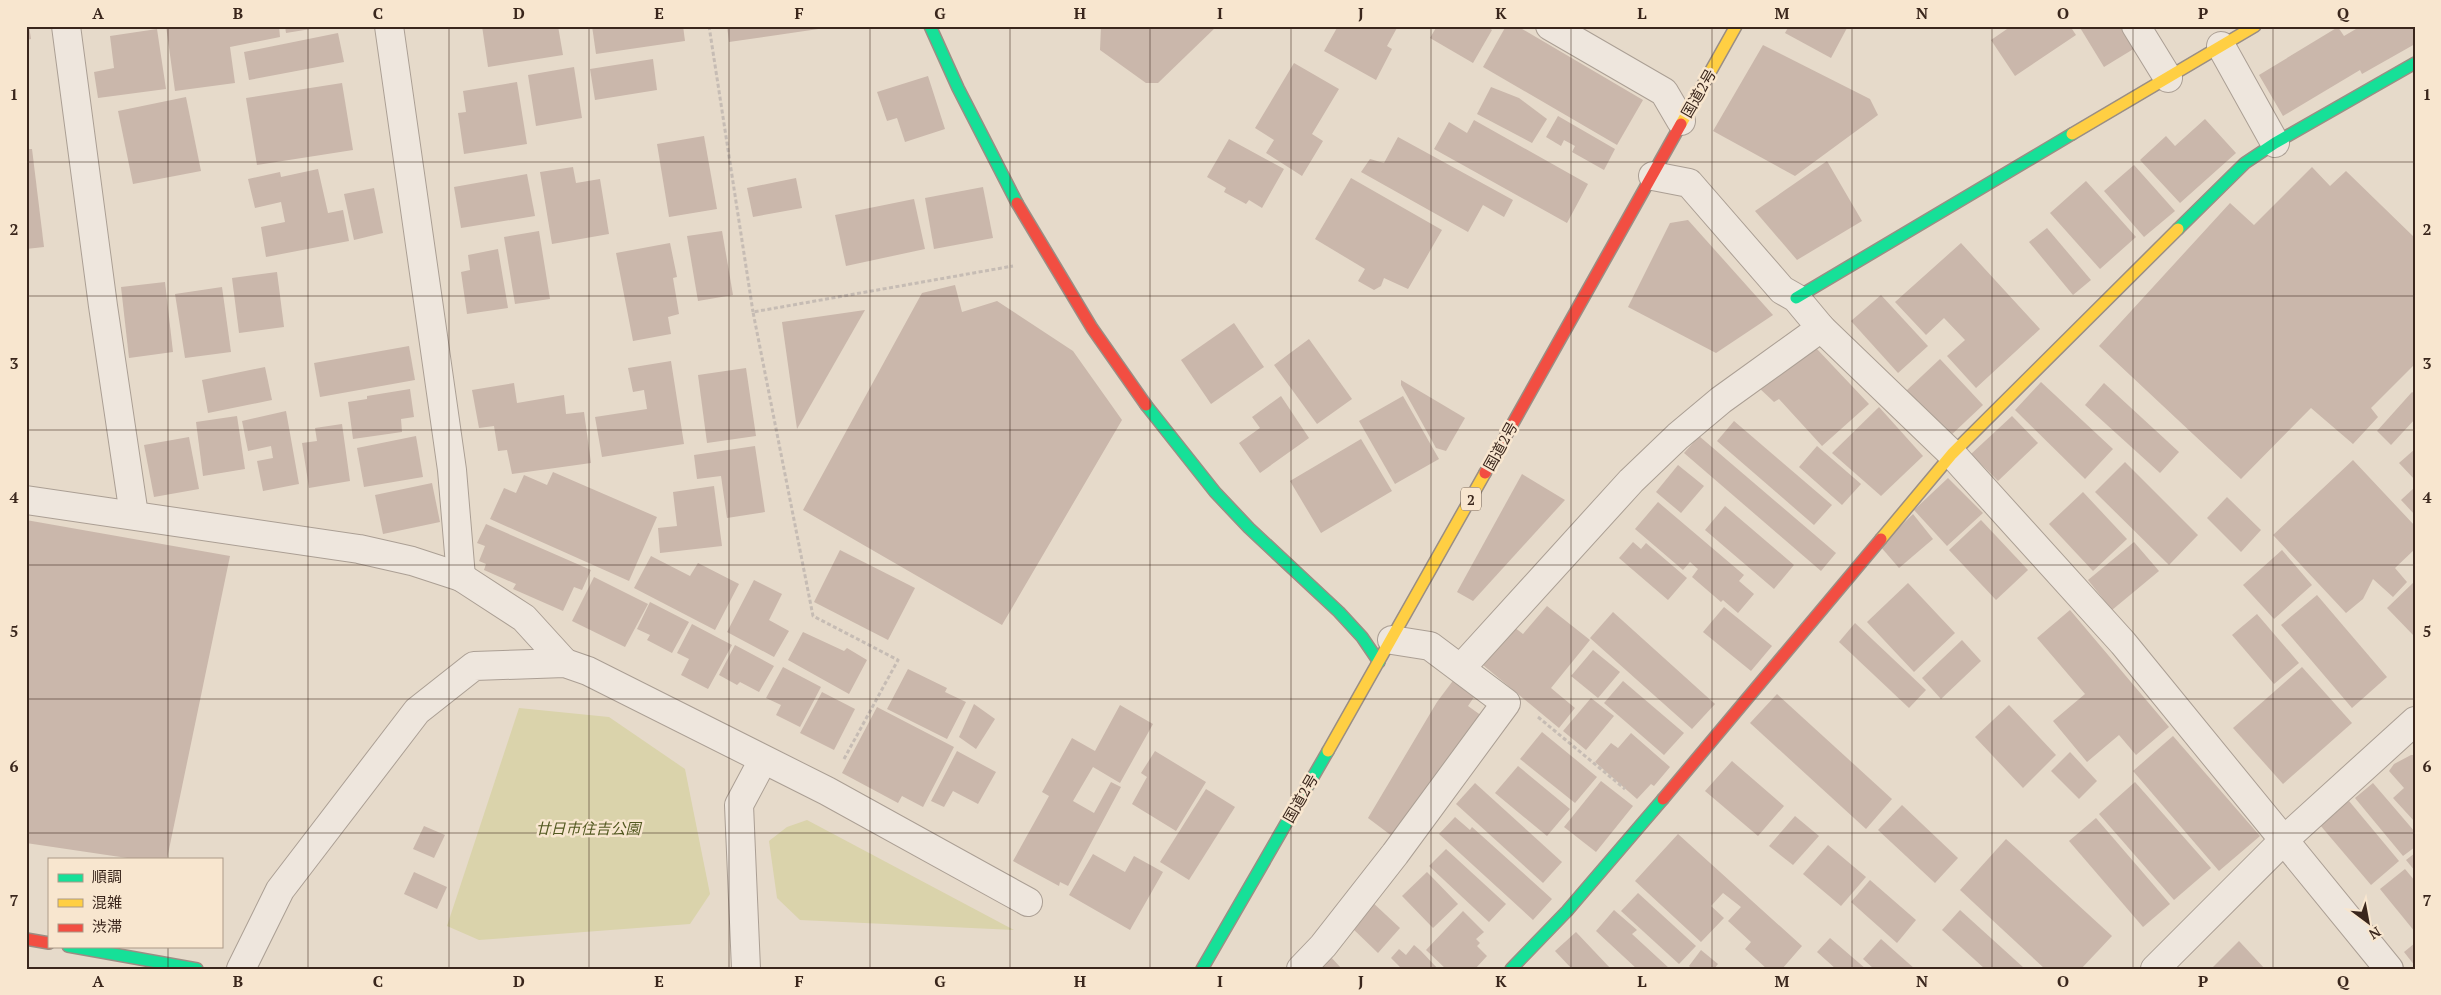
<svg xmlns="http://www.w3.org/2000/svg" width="2441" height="995" font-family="'PT Serif','Noto Sans JP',serif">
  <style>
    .green { fill: #dad3ab }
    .building { fill: #cab7ab }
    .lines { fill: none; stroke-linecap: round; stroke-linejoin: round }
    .street-casing { stroke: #ab9f94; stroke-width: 30 }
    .fast-casing { stroke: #9a8e84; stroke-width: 14 }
    .slow-casing { stroke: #9a8e84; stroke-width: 14 }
    .jam-casing { stroke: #9a8e84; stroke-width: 14 }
    .path { stroke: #c6bcb4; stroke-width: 3; stroke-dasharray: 4 2.5; stroke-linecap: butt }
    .street { stroke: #eee6dd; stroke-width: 28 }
    .fast { stroke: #16e098; stroke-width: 11 }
    .slow { stroke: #ffcf43; stroke-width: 11 }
    .jam { stroke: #f24e42; stroke-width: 11 }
    .grid { fill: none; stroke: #3a261c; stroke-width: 1; stroke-opacity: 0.55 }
    .labels { text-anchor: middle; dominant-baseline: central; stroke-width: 5; stroke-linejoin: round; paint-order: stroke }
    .shield { fill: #f8e6cf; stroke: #736052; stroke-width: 1 }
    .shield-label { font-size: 14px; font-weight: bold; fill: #3a261c }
    .street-label { font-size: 15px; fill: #3a261c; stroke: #f8e6cf }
    .park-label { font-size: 15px; font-style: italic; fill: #525820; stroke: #f8e6cf }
    .neatline { fill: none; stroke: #3a261c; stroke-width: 2 }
    .grid-label { font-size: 16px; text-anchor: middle; font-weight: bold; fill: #3a261c }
  </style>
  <rect width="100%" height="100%" fill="#e6daca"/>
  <g class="green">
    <polygon points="519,708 609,717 685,769 710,894 690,924 479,940 447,926"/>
    <polygon points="807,820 1014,930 800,920 777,898 769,841 787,827"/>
  </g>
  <g class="building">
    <polygon points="26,26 29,26 31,39 26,40"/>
    <polygon points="166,26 279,26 280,37 230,47 235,83 175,91"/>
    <polygon points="285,26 322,26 323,27 286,33"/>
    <polygon points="482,26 558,26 563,55 488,67"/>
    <polygon points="592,26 683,26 685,41 596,54"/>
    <polygon points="727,26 832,26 832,27 729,42"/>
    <polygon points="1101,26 1217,26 1158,83 1146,83 1100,50"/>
    <polygon points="1338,26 1398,26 1387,46 1392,49 1376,80 1324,51"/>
    <polygon points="1437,26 1486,26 1492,30 1473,63 1430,38"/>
    <polygon points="1506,26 1517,26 1643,100 1617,145 1483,67"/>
    <polygon points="1789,26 1848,26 1831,58 1785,33"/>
    <polygon points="2006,26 2070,26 2076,35 2015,76 1991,40 2007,29"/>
    <polygon points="2079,26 2128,26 2140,45 2104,67"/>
    <polygon points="2361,26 2415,26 2415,44 2362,74 2360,70 2283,116 2259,75 2338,27 2344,36"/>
    <polygon points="157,29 166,89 98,98 94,72 114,68 110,36"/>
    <polygon points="338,33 344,62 249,80 244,52"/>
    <polygon points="1763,45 1870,99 1878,115 1795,176 1713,131"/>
    <polygon points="653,59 657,90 595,100 590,69"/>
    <polygon points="1294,63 1339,89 1312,134 1323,141 1302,176 1266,153 1274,140 1255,128"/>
    <polygon points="574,67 582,118 536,126 528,75"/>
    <polygon points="928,76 945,129 905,142 897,118 887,121 877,92"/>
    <polygon points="517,82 527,144 464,154 458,113 466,112 463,91"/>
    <polygon points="342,83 353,150 257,165 246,98"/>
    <polygon points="1491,87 1519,98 1547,119 1532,143 1477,114"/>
    <polygon points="186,97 201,171 133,184 118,111"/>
    <polygon points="1558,116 1615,149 1604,170 1572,152 1575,146 1564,140 1561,146 1546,137"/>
    <polygon points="2205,119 2236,153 2180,203 2140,160 2166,136 2175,146"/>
    <polygon points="1474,120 1588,184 1567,223 1434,149 1449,122 1467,133"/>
    <polygon points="704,136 717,209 669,217 657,144"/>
    <polygon points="1398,137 1513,200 1504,217 1483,205 1468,232 1361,172 1370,159 1384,163"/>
    <polygon points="1229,139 1284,169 1262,208 1249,200 1246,204 1224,192 1226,188 1207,177"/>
    <polygon points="26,149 32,149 44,247 26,249"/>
    <polygon points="1827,161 1862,221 1797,260 1755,211"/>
    <polygon points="2134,165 2175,211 2144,237 2104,191"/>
    <polygon points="573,167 576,183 600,179 609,234 552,244 540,172"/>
    <polygon points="2312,167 2330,186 2346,171 2415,238 2415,364 2371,408 2378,417 2353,444 2311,408 2241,479 2099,346 2230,203 2254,225"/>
    <polygon points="318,169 328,213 343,210 349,241 266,257 261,227 285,222 281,202 255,208 248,179 280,172 281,177"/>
    <polygon points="527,174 535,216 461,228 454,187"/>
    <polygon points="796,178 802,208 753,217 747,188"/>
    <polygon points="1351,178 1442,230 1408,289 1384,278 1381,286 1374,290 1358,281 1365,269 1315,239"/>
    <polygon points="2086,181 2136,237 2100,269 2050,213"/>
    <polygon points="983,187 993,238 934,249 925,198"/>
    <polygon points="374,188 383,233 354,240 344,194"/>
    <polygon points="914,199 925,249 846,266 835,215"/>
    <polygon points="1688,220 1773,315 1716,353 1628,307 1670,223"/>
    <polygon points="2047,228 2091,280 2073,295 2029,242"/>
    <polygon points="539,231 550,299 515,304 504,237"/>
    <polygon points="722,231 733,295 698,301 687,236"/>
    <polygon points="670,243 677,277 673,278 679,314 668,317 671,334 633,341 616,253"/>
    <polygon points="1961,243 2040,329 1976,388 1947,356 1965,340 1944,318 1926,335 1895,302"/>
    <polygon points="498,249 508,308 467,314 461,272 470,270 468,255"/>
    <polygon points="277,272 284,327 239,333 232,278"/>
    <polygon points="165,282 173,352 129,358 121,287"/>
    <polygon points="955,285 962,312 997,301 1073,351 1122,420 1002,625 803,510 922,293"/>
    <polygon points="222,287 231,352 185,358 175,294"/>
    <polygon points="1881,295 1928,346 1898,373 1851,321"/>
    <polygon points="865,310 797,429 782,322"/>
    <polygon points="1234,323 1264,367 1211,404 1181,360"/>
    <polygon points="1309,339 1352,399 1317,424 1274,365"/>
    <polygon points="409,346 415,380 320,397 314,363"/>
    <polygon points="1816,348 1869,404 1822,446 1779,399 1774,402 1757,386"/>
    <polygon points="1940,359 1983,405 1949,437 1906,391"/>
    <polygon points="671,361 684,444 602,457 595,417 647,409 644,390 633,392 628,368"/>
    <polygon points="265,367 272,400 208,413 202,380"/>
    <polygon points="746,368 756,436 707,443 698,375"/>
    <polygon points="1401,380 1465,418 1446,451 1436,448 1401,385"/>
    <polygon points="2041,382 2113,449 2085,479 2015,410"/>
    <polygon points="514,383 517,403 564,395 566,414 584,412 591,463 512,474 507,450 498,451 494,426 479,428 472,390"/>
    <polygon points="2104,383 2179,452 2160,473 2085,405"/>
    <polygon points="410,389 414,417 401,419 402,432 353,439 348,402 367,399 367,396"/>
    <polygon points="2412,392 2415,394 2415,419 2391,445 2377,431"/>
    <polygon points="1281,396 1309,438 1260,473 1239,443 1260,428 1252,417"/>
    <polygon points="1403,396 1439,459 1395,484 1359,421"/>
    <polygon points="1879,407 1923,456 1881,496 1832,453"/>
    <polygon points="286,411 299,484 263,491 257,461 273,458 271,446 248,451 242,421"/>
    <polygon points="237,416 245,469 203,476 196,422"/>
    <polygon points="2012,416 2038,443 1998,481 1971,454"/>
    <polygon points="1734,421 1832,505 1814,525 1717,441"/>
    <polygon points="342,424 350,481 309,488 302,443 317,441 315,428"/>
    <polygon points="416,436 423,477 364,487 357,448"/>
    <polygon points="1699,436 1836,553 1821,571 1684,453"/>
    <polygon points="189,437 199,489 154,497 144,445"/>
    <polygon points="1361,439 1392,491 1321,533 1290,481"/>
    <polygon points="755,446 765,512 727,518 721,476 697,479 694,455"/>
    <polygon points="1817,446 1861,484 1842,505 1799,467"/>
    <polygon points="2415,449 2415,480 2399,463"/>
    <polygon points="2353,460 2415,526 2415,549 2395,568 2407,582 2393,597 2373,579 2363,599 2346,613 2273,535"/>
    <polygon points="2125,462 2198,535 2169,565 2095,492"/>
    <polygon points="1678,465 1704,486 1681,513 1656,492"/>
    <polygon points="553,472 657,517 629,581 490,519 504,488 516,493 524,475 547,485"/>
    <polygon points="1522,474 1565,500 1473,601 1457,592"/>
    <polygon points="1948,478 1983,513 1947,546 1914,510"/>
    <polygon points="432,483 440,522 383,534 375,495"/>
    <polygon points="714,486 722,546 660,553 658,528 677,526 673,492"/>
    <polygon points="2415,487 2415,515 2401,500"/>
    <polygon points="2083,492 2127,539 2093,571 2049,524"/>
    <polygon points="2227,497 2261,530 2241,552 2207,518"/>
    <polygon points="1658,502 1744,575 1739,581 1754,594 1738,613 1723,600 1721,602 1692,577 1698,569 1690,562 1683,570 1635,529"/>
    <polygon points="1725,506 1794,565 1774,589 1705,530"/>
    <polygon points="1913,514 1933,539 1899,568 1880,546"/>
    <polygon points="26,520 230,556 167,859 134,859 26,843"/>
    <polygon points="1981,520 2028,570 1996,600 1949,550"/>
    <polygon points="486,524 591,570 582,590 574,587 563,611 513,589 516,584 484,570 486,564 479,561 485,546 477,543"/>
    <polygon points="1633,542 1641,549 1646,543 1687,578 1668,600 1619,558"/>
    <polygon points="2134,542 2159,571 2112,610 2088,580"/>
    <polygon points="840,550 915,588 888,640 814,602"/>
    <polygon points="2282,550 2312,585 2274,619 2243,585"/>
    <polygon points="651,556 690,576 698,563 739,584 715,630 634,588"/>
    <polygon points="594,577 648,604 625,647 572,621"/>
    <polygon points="754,580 782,594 769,620 789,631 774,657 727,632"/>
    <polygon points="2415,581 2415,637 2387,608"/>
    <polygon points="1908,583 1955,633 1914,672 1867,622"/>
    <polygon points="2317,595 2387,677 2352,708 2281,625"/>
    <polygon points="650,602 689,622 672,653 647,640 650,635 637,629"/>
    <polygon points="1547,606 1590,640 1551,688 1575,708 1559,728 1483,665 1514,627 1523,634"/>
    <polygon points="1724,607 1772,646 1751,671 1703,632"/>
    <polygon points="2070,610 2169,727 2136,755 2119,735 2087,762 2053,721 2085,694 2037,638"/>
    <polygon points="1613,612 1715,704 1692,729 1590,638"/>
    <polygon points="2257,614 2299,663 2274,684 2232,635"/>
    <polygon points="1855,623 1926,690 1909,708 1839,642"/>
    <polygon points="692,624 732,645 708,689 681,675 689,659 677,653"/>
    <polygon points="803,632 844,651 847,648 867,660 849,694 788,660"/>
    <polygon points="1962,640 1981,661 1941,699 1922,678"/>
    <polygon points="735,645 774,666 759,692 740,682 737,685 719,675"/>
    <polygon points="1593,650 1620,672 1598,698 1571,676"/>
    <polygon points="783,667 821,687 800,727 776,715 781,705 766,698"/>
    <polygon points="2302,667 2352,723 2283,784 2233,728"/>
    <polygon points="908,669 947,688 945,692 966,702 947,739 887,709"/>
    <polygon points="1455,678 1476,694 1468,706 1482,716 1392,836 1368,818 1437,702"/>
    <polygon points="1623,681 1684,733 1664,755 1604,703"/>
    <polygon points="822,692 855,709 834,750 800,733"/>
    <polygon points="1777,694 1892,799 1866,829 1750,723"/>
    <polygon points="1591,698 1614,716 1586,750 1563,731"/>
    <polygon points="974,704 995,719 976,749 959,737"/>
    <polygon points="1120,705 1153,724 1120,783 1093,767 1073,801 1094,813 1111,782 1121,787 1068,886 1060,882 1059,886 1013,861 1049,796 1042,792 1072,738 1095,751"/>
    <polygon points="2009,705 2056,755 2023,788 1975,737"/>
    <polygon points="877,707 954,747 923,807 902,796 898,803 842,773"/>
    <polygon points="1542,732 1597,777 1575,803 1520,759"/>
    <polygon points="1631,733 1670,767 1654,786 1651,784 1637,799 1595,762 1611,743 1618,748"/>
    <polygon points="2173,736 2260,836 2219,871 2133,771"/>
    <polygon points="957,751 996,772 978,804 953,791 944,807 931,801"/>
    <polygon points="1155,751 1206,782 1176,831 1132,804 1147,777 1141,773"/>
    <polygon points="2070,752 2097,781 2079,799 2051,771"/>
    <polygon points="2411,755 2415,755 2415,822 2393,798 2404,788 2389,771 2394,764"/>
    <polygon points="1732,761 1784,806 1758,836 1705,791"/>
    <polygon points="1518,766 1570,809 1547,836 1495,793"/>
    <polygon points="1601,781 1633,806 1596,852 1564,827"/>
    <polygon points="2135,782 2211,868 2174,900 2099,814"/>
    <polygon points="1475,783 1562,862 1543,883 1456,804"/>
    <polygon points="2373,783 2415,832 2415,847 2403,856 2355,798"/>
    <polygon points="1206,789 1235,807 1189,880 1160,862"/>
    <polygon points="2349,801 2399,861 2371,885 2320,825"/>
    <polygon points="1902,805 1958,858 1935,883 1878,830"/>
    <polygon points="1795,816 1819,836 1793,865 1769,846"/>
    <polygon points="1455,817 1470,830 1472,827 1552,899 1533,920 1439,834"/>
    <polygon points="2096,818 2170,904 2143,927 2069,841"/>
    <polygon points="424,826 445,835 434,858 413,849"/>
    <polygon points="1678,834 1802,946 1782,969 1767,969 1745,949 1751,942 1728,921 1741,907 1723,893 1711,906 1724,918 1701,942 1635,881"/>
    <polygon points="2006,839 2112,936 2081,969 2045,969 1960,890"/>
    <polygon points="1828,845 1866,877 1841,906 1803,874"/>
    <polygon points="1446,849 1506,904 1489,922 1429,866"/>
    <polygon points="2415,853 2415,871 2406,860"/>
    <polygon points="1093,854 1125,872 1134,856 1163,872 1130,930 1069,895"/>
    <polygon points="2405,869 2415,881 2415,932 2380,889"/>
    <polygon points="414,872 447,887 437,909 404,894"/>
    <polygon points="1427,872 1458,904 1433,928 1402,896"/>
    <polygon points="1870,880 1916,920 1897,943 1851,902"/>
    <polygon points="1638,893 1696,946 1679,964 1621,911"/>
    <polygon points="1371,901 1400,928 1378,953 1349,925"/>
    <polygon points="1614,910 1637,930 1632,934 1670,969 1637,969 1596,931"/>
    <polygon points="1960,910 2024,968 2023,969 1985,969 1942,930"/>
    <polygon points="1463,911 1484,932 1476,939 1480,943 1477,946 1487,956 1475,969 1446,969 1426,950"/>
    <polygon points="1576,932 1611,969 1572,969 1555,951"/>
    <polygon points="1830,938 1866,969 1836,969 1817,952"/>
    <polygon points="1881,939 1915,969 1874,969 1863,959"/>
    <polygon points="2239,941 2265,969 2211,969"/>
    <polygon points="2415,943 2415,966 2404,952"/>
    <polygon points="1414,945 1421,951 1438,969 1402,969 1391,958 1399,949 1406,955"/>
    <polygon points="1701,950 1718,964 1714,969 1692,969 1689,966"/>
    <polygon points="1329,955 1342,969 1315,969"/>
  </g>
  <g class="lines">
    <g class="street-casing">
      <g id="street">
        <polyline points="66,26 103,306 134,515"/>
        <polyline points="389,26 452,470 461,577"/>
        <polyline points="1550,26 1664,92 1681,121"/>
        <polyline points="2136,26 2168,78"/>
        <polyline points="2221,46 2275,143"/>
        <polyline points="1653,176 1689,183 1782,290 1796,298 1821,328 1952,454 2123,643 2389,969"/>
        <polyline points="26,500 359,549 412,561 461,577 524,618 565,663"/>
        <polyline points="1461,668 1631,481 1678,436 1721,400 1821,328"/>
        <polyline points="241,969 280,890 417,711 474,666 565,663 588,671 827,791 1028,902"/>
        <polyline points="746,969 739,805 763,760"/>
        <polyline points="1301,969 1323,946 1395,854 1506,703 1430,646 1392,640"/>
        <polyline points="2155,969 2283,841 2415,721"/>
      </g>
    </g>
    <g class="fast-casing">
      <g id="fast">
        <polyline points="930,26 958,88 1017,203"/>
        <polyline points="2178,229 2245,163 2275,143 2415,63"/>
        <polyline points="1796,298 2072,134"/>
        <polyline points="1146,405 1215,492 1249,528 1339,612 1362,637 1379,662"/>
        <polyline points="68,946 197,969"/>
        <polyline points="1202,969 1328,751"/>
        <polyline points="1511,969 1567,911 1663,799"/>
      </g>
    </g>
    <g class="slow-casing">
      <g id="slow">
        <polyline points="1681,124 1736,26"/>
        <polyline points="2072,134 2255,26"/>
        <polyline points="1881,539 1952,454 2178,229"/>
        <polyline points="1328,751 1485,473"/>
      </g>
    </g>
    <g class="jam-casing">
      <g id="jam">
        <polyline points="1017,203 1092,328 1146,405"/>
        <polyline points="1485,473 1681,124"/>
        <polyline points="1663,799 1881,539"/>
        <polyline points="26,939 49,943"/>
      </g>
    </g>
    <g class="path">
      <polyline points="709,26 753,312"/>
      <polyline points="1538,717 1625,789"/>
      <polyline points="844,759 898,660 813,616 753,312 1013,266"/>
    </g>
    <use href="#street" class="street"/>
    <use href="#fast" class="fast"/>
    <use href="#slow" class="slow"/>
    <use href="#jam" class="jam"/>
  </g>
  <path class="grid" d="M168,26V859M308,26V969M449,26V969M589,26V969M729,26V969M870,26V969M1010,26V969M1150,26V969M1291,26V969M1431,26V969M1571,26V969M1712,26V969M1852,26V969M1992,26V969M2133,26V969M2273,26V969M26,162H2415M26,296H2415M26,430H2415M26,565H2415M26,699H2415M26,833H2415M168,946V969"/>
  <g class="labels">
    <rect class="shield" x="1461" y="487.5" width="20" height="23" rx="4"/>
    <g class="shield-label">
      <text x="1471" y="499">2</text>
    </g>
    <g class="street-label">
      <text transform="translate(1698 93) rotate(-60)">国道2号</text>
      <text transform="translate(1500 446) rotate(-61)">国道2号</text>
      <text transform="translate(1300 798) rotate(-60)">国道2号</text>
    </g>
    <g class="park-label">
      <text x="588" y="828">廿日市住吉公園</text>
    </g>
  </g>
  <rect width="2441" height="995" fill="none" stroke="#f8e6cf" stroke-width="55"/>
  <rect x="48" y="858" width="175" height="90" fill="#f8e6cf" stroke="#ac9987"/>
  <rect x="58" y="874" width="25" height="8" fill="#16e098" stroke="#ac9987"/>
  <text x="92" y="882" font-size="15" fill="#3a261c">順調</text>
  <rect x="58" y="899" width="25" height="8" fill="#ffcf43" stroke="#ac9987"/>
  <text x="92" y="908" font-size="15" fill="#3a261c">混雑</text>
  <rect x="58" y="924" width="25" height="8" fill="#f24e42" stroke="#ac9987"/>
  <text x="92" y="932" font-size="15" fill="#3a261c">渋滞</text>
  <g transform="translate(2368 922) rotate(148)" stroke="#f8e6cf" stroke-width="4" paint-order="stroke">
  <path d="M0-4L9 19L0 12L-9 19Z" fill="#3a261c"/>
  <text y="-8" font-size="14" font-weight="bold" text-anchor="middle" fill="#3a261c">N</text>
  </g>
  <rect x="28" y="28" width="2386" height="940" class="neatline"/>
  <g class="grid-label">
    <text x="98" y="19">A</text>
    <text x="238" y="19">B</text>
    <text x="378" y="19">C</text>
    <text x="519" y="19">D</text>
    <text x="659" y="19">E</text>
    <text x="799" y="19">F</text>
    <text x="940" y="19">G</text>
    <text x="1080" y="19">H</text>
    <text x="1220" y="19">I</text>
    <text x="1361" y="19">J</text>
    <text x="1501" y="19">K</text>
    <text x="1642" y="19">L</text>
    <text x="1782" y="19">M</text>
    <text x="1922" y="19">N</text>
    <text x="2063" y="19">O</text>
    <text x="2203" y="19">P</text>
    <text x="2343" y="19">Q</text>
    <text x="14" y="100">1</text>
    <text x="2427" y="100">1</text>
    <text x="14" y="235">2</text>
    <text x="2427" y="235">2</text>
    <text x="14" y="369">3</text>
    <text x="2427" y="369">3</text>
    <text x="14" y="503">4</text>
    <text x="2427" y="503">4</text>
    <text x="14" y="637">5</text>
    <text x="2427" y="637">5</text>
    <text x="14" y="772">6</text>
    <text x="2427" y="772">6</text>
    <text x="14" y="906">7</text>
    <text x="2427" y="906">7</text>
    <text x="98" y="987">A</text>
    <text x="238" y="987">B</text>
    <text x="378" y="987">C</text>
    <text x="519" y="987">D</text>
    <text x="659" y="987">E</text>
    <text x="799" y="987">F</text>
    <text x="940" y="987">G</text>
    <text x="1080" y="987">H</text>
    <text x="1220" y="987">I</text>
    <text x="1361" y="987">J</text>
    <text x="1501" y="987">K</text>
    <text x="1642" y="987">L</text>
    <text x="1782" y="987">M</text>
    <text x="1922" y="987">N</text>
    <text x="2063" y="987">O</text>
    <text x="2203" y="987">P</text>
    <text x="2343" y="987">Q</text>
  </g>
</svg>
